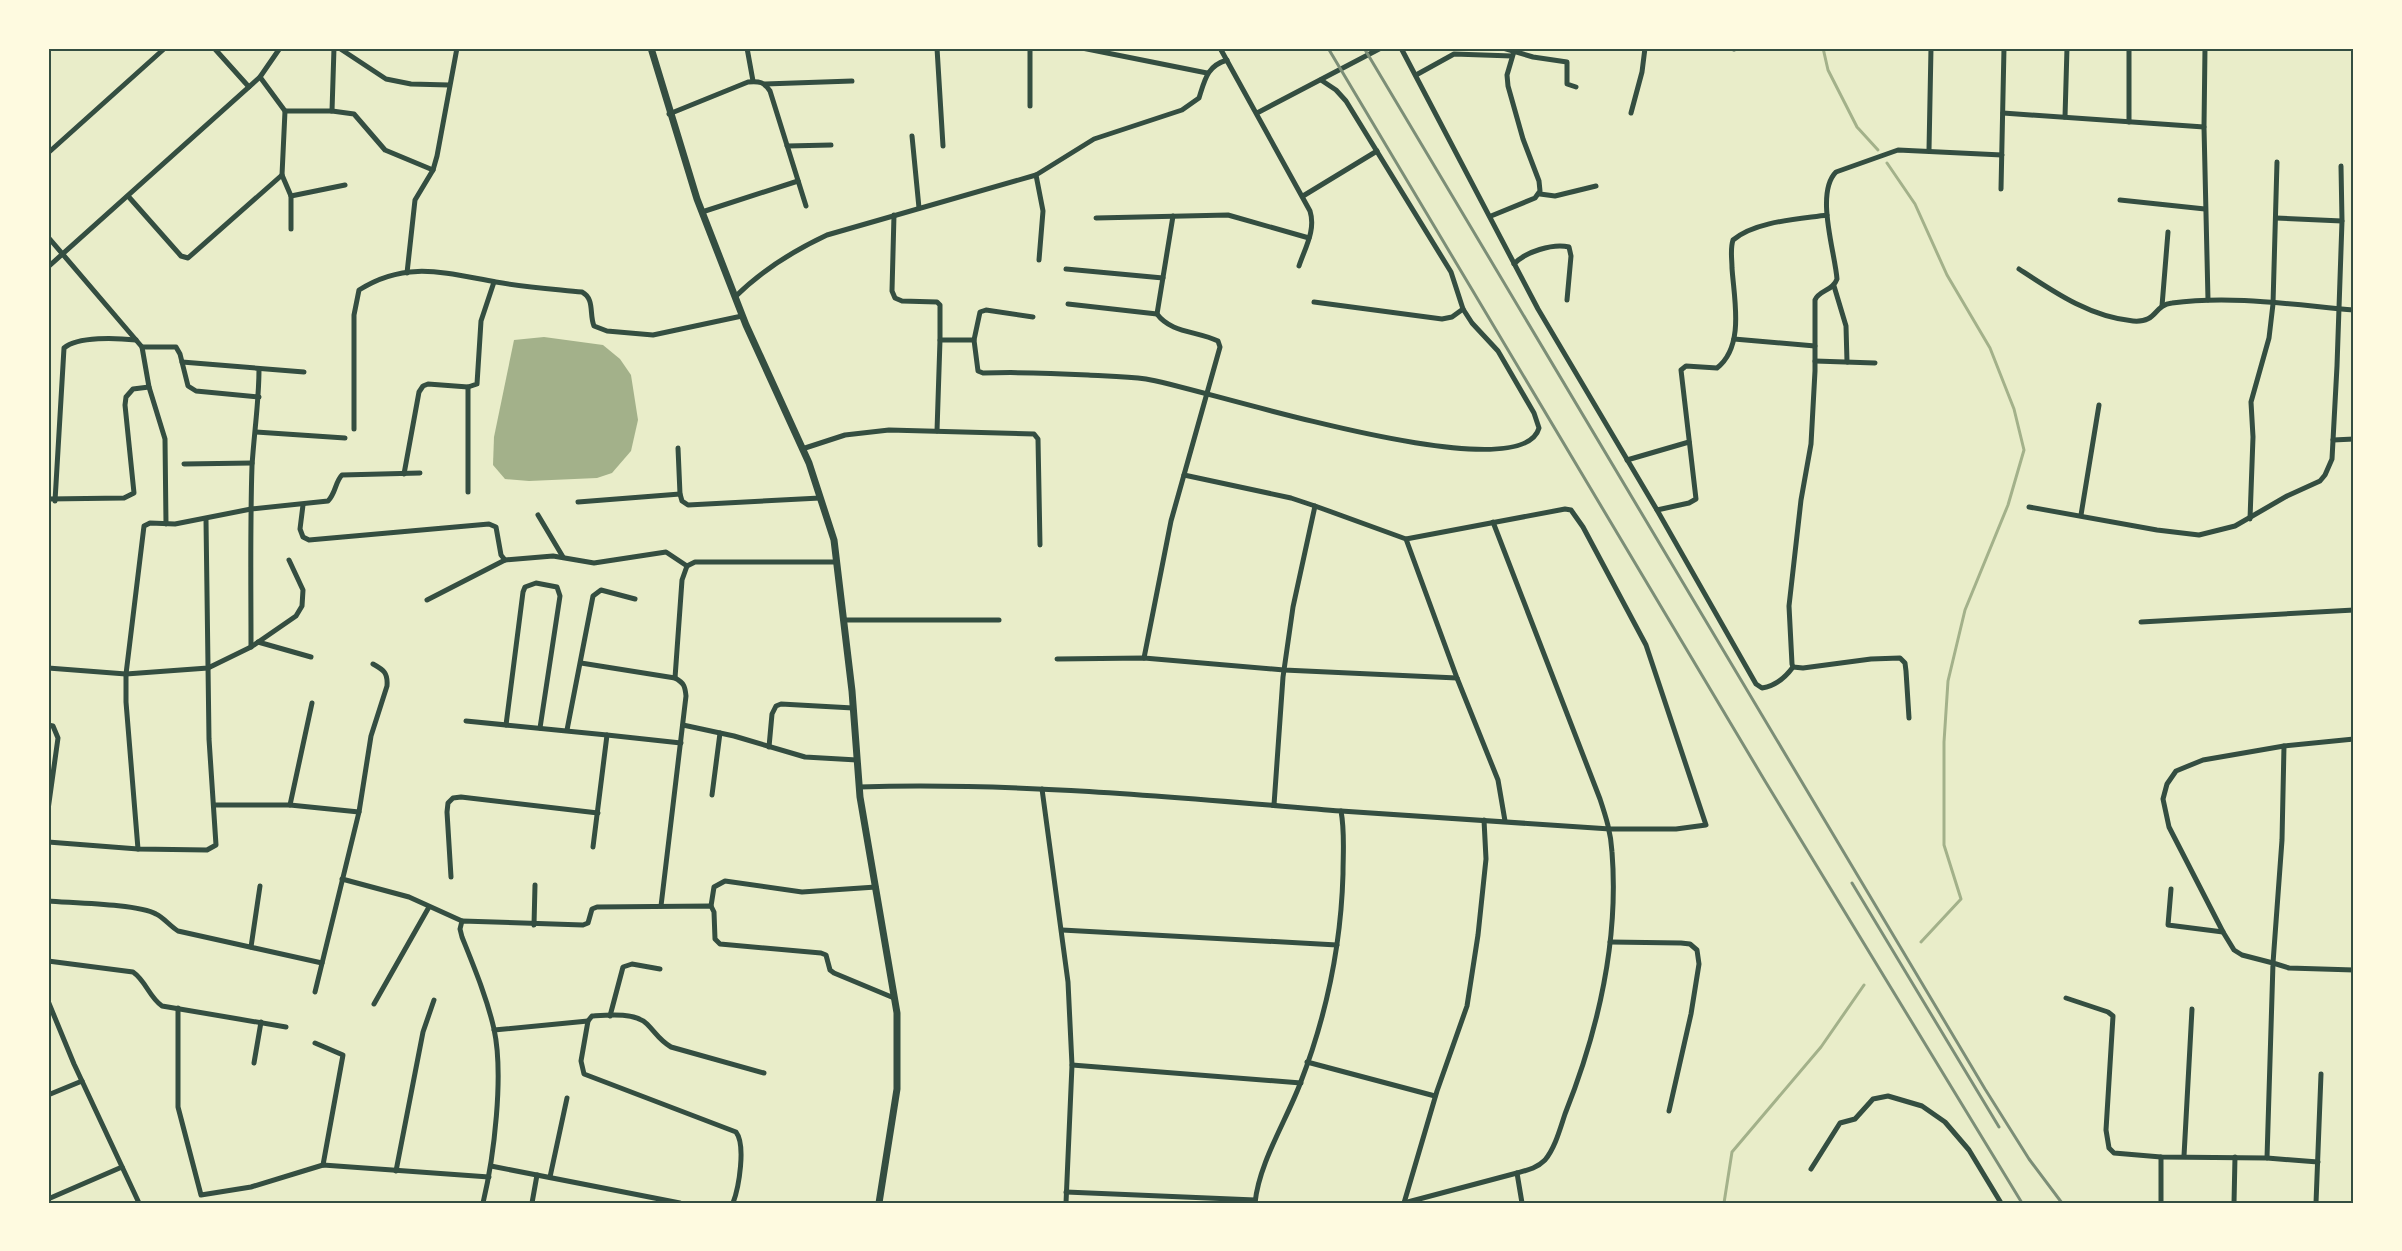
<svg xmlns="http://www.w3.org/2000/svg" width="2402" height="1251" font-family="Rubik,sans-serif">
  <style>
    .water { fill: #a3b18a }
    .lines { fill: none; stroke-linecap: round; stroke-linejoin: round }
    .stream { stroke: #a3b18a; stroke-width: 3 }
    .minor { stroke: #344e41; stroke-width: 5 }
    .tertiary { stroke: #344e41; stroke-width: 7 }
    .rail { stroke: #7c8e77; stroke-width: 3 }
    .neatline { fill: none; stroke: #344e41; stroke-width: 2 }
  </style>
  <rect width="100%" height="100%" fill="#e9edc9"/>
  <polygon class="water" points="544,337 603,345 620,359 631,375 638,420 631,451 612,473 597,478 529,481 505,479 493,465 494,437 514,340"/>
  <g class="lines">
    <g class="stream">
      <polyline points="1823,48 1828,70 1857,127 1878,150"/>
      <polyline points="1887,163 1915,204 1947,275 1990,348 2014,409 2024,450 2008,505 1965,610 1948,681 1944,742 1944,845 1961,899 1921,942"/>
      <polyline points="1724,1203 1732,1152 1821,1047 1864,985"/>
    </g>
    <g class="minor">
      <polyline points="214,48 249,87"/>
      <polyline points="339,48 386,79 411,84 449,85"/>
      <polyline points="747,48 753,81"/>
      <polyline points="937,48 943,146"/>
      <polyline points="1030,48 1030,106"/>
      <polyline points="1082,48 1207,73"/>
      <path d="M1220,48L1310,211C1316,230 1305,248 1299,266"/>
      <path d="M1401,48L1538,309L1657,510L1756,684L1762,688C1775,686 1785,678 1793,667"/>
      <polyline points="1503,48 1533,57 1567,62 1567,84 1576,87"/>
      <polyline points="1734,48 1734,49"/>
      <polyline points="2205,48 2204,127 2208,300"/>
      <polyline points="1416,75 1454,54 1512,56"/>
      <polyline points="260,77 280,48"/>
      <polyline points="765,84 852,81"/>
      <polyline points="285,111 332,111 354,114 385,150 433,170"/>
      <polyline points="332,111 334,48"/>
      <polyline points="1257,113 1381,48"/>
      <polyline points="1631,113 1642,72 1645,48"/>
      <polyline points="2003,113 2204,127"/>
      <path d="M669,114L748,82C760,81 764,82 770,91L806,206"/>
      <polyline points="2065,117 2067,48"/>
      <polyline points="2129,122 2129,48"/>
      <polyline points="912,136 919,208"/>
      <polyline points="787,146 831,145"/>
      <polyline points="1929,150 1931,48"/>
      <polyline points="48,153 165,48"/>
      <polyline points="1036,175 1043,211 1039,260"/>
      <polyline points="2001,189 2004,48"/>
      <polyline points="1540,194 1555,196 1596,186"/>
      <polyline points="128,196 181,256 188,258 282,175"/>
      <polyline points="291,196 345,185"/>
      <polyline points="1303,196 1377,151"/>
      <polyline points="2120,200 2205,209"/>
      <polyline points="702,212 798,181"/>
      <polyline points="894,215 892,291 895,298 902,301 937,302 940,305 940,340"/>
      <polyline points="1491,216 1535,198 1540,191 1539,181 1523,139 1508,86 1507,75 1515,48"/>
      <polyline points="1096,218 1228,215 1309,238"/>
      <polyline points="2276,218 2342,221"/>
      <polyline points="48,237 142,347 149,387 165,439 166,524"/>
      <path d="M1514,264C1525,252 1553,243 1569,247L1571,256L1567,300"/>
      <polyline points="48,267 260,77 285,111 282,175 291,196 291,229"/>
      <polyline points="1066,269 1163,278"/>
      <path d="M2019,269C2054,292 2090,317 2133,321C2158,323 2153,305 2172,303C2232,295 2295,305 2354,310"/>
      <polyline points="407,273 415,200 433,170 437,156 457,48"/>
      <polyline points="1834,286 1846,326 1847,362"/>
      <path d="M735,297C760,272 795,250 827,235L1036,175L1094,139L1182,110L1199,98C1205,79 1207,66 1227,60"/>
      <polyline points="1314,302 1442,319 1452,317 1463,309"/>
      <polyline points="1068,304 1157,314 1173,216"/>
      <polyline points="2162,306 2168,232"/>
      <polyline points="1734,339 1815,346"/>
      <path d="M974,340L978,371L983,373C1018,372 1053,373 1088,375C1107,376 1127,376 1146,379C1199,387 1521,494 1539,428L1534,413L1498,351L1472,323L1463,309L1451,272L1346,101L1336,90L1321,80"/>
      <polyline points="142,347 176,347 180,354 188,386 196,391 259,397"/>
      <polyline points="1815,361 1875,363"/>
      <polyline points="182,362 304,372"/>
      <polyline points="468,387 468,492"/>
      <path d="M354,429V315L359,290C406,260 445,273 496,282C524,287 553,289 582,292C595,299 589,314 594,326L607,331L653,335L742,316"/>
      <polyline points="937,431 940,340 974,340 980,312 986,310 1033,317"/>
      <polyline points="256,432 345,438"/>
      <polyline points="2333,440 2354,439"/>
      <polyline points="678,448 680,494 682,501 688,505 820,498"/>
      <polyline points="802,449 845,435 889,430 1034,434 1038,439 1040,545"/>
      <polyline points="1627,460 1689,442"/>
      <polyline points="184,464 252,463"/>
      <polyline points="404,474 419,392 423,386 428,384 468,387 477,384 481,321 494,282"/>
      <polyline points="1184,475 1291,498 1315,506"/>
      <polyline points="48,499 124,498 134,493 125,405 126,397 133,389 149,387"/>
      <path d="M55,501L64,348C78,336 117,338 136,340"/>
      <polyline points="578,502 680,494"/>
      <polyline points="303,505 300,529 303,537 309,540 489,524 496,527 501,555 505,560 553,556 594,563 666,552 687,566"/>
      <polyline points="2029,507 2157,530 2199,535 2235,526 2287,496 2320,481 2325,475 2332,459 2337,366 2342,221 2341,166"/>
      <path d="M1657,510L1689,503L1696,499L1681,370L1686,366L1717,368C1745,346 1734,299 1732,268C1732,259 1730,249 1733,240C1755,221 1800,219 1827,215"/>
      <polyline points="538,515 563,557"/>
      <polyline points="2081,515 2099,405"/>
      <polyline points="2250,519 2253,437 2251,402 2269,338 2273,304 2277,162"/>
      <path d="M1493,522L1600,799C1606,817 1611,833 1612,852C1619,941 1598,1031 1565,1114C1560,1129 1555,1148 1545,1160C1537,1168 1528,1170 1517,1173"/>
      <polyline points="1406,539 1457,678 1498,780 1505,821"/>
      <polyline points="427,600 505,560"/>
      <polyline points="844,620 999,620"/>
      <polyline points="2141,622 2354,610"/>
      <polyline points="258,642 311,657"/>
      <path d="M251,647C251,587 250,526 252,466C254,433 259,402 259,369"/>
      <path d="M1144,658L1171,521L1220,347L1218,341C1197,331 1171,333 1157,314"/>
      <polyline points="1057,659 1144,658 1284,670 1457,678"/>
      <path d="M581,663L675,678C684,683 685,686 686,696L661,906"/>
      <polyline points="48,668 126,674 208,668 251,647 296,616 302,606 303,590 289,560"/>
      <polyline points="675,678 682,580 687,566 695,562 837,562"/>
      <path d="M1909,718L1906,671L1905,663L1900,658L1871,659L1803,668L1793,667L1792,664L1789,606L1801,500L1811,444L1815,371V300C1819,290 1833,291 1837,279C1835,252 1815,193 1836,172L1898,150L2002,155"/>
      <polyline points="466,721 607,735 593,847"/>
      <polyline points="48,725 53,726 58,738 48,810"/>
      <polyline points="506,725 523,592 525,587 536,583 557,587 560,596 540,728"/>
      <polyline points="683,725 734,736 805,757 857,760"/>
      <polyline points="567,730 593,596 601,590 635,599"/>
      <polyline points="607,735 681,743"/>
      <polyline points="2284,746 2282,840 2273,963 2289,968 2354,970"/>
      <polyline points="769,747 772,714 776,706 781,704 853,708"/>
      <path d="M859,787C1020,782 1181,798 1341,811C1345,832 1343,853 1343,874C1341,946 1326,1017 1300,1084C1286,1121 1259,1163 1255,1203"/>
      <polyline points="1042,789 1068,982 1072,1065 1066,1203"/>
      <polyline points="712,795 720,733"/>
      <polyline points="214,805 290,805 359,812"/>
      <polyline points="290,805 312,703"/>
      <polyline points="1274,805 1283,677 1293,607 1315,506 1406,539 1565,509 1571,510 1583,527 1646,645 1706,825 1676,829 1610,829 1341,811"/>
      <polyline points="48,842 138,849 207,850 216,845 209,739 206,520"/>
      <path d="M138,849L126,702V674L144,526L150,523L175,524L251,509L328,501C336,493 335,482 342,475L420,473"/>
      <polyline points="451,877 447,812 448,803 453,798 461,797 598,813"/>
      <polyline points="342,879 409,897 462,921"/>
      <polyline points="2171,889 2168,925 2223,932"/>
      <path d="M48,901C71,903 138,904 156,914C163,917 170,926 178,931L322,963"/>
      <polyline points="711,906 714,887 725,881 802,892 876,887"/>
      <polyline points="534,925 535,885"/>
      <polyline points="1062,930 1337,945"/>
      <polyline points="1610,942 1681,943 1690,944 1697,950 1699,964 1691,1014 1669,1111"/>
      <polyline points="251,947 260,886"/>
      <path d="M48,961L133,972C146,981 149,997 162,1006L286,1027"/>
      <path d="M315,992L359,812L371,736L387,686C388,673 384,670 373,664"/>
      <polyline points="2066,998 2108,1012 2113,1016 2106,1130 2109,1148 2114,1153 2161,1157 2267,1158 2318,1162"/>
      <polyline points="48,1001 74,1064 139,1203"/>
      <polyline points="374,1004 429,907"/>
      <polyline points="178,1008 178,1107 201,1195 251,1187 323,1165 489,1177"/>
      <polyline points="610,1016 623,967 632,964 660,969"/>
      <polyline points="494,1030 588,1021"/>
      <polyline points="315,1043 343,1055 323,1165"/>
      <polyline points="1307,1062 1435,1096"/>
      <polyline points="254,1063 261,1022"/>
      <polyline points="1072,1065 1301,1083"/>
      <polyline points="48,1095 82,1081"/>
      <polyline points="2184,1156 2192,1009"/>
      <polyline points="2267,1158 2273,963 2242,955 2234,950 2223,932 2169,827 2163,799 2167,784 2176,771 2203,760 2284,746 2354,739"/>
      <polyline points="491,1166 680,1203"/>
      <polyline points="1811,1169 1840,1123 1855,1119 1873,1099 1888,1096 1922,1106 1945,1122 1969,1150 2001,1203"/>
      <polyline points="396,1171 423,1032 434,1000"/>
      <polyline points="550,1177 567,1098"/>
      <polyline points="1066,1192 1255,1200"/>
      <polyline points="48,1199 122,1167"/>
      <path d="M483,1203C494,1157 504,1075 494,1029C487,998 474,967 462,937L460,929L462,921L583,925L588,923L592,909L597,907L711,906L714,912L715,939L720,944L821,953L826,955L830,970L834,973L894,998"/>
      <polyline points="532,1203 537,1175"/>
      <path d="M733,1203C739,1187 746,1145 736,1132L584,1074L581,1061L588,1021L592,1016C607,1015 635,1012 647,1024C656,1033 659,1040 671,1047L764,1073"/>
      <polyline points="1404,1203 1437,1091 1467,1006 1478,935 1486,859 1484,820"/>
      <polyline points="1404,1203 1517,1173 1522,1203"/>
      <polyline points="2161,1203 2161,1157"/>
      <polyline points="2234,1203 2235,1157"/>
      <polyline points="2316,1203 2321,1074"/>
    </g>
    <polyline class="tertiary" points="651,48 697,199 746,325 809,463 834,540 852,691 860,797 897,1013 897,1089 879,1203"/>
    <g class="rail">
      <polyline points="1328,48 1765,781 2022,1203"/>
      <polyline points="1364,48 1985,1089 2029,1159 2062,1203"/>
      <polyline points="1852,883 1999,1127"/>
    </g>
  </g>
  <rect width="2402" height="1251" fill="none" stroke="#fefae0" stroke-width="99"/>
  <rect x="50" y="50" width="2302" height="1152" class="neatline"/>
</svg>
